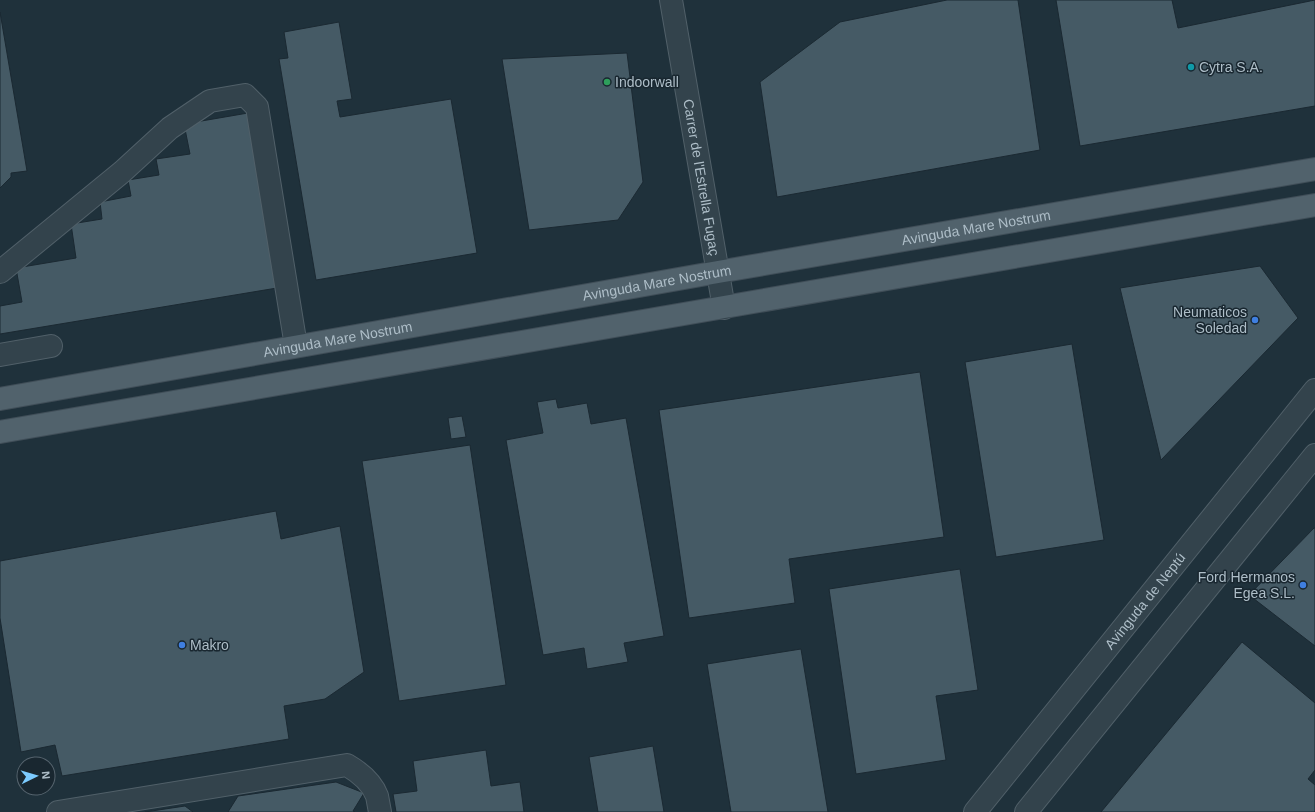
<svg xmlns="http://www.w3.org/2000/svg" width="1315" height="812" font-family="Arial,sans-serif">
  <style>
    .building { fill: #455a65; stroke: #1b2932 }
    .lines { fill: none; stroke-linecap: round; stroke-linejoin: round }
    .minor-casing { stroke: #516069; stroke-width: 24 }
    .major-casing { stroke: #404e58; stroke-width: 24 }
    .minor { stroke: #33434c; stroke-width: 22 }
    .major { stroke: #51626c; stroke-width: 22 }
    .culture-dot { fill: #0f9aa8; stroke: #192730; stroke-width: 1.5 }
    .leisure-dot { fill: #2e9e5b; stroke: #192730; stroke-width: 1.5 }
    .shop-dot { fill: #3f7fe0; stroke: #192730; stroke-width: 1.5 }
    .labels { text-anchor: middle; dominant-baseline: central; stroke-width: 3; stroke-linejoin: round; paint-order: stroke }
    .poi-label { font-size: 14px; fill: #aebec8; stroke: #192730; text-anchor: start }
    .street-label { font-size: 14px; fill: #aebec8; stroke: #192730 }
  </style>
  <rect width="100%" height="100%" fill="#1f313b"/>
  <g class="building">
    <polygon points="947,0 1018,0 1040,150 777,197 760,82 840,22"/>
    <polygon points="1056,0 1172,0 1178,28 1315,0 1315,106 1080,146"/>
    <polygon points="0,12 27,171 11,173 11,177 0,188"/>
    <polygon points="339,22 352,99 337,101 340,117 451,99 477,253 316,280 279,59 288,58 284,32"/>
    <polygon points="627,53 643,182 618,220 529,230 502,59"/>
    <polygon points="248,113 277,288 0,334 0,306 22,302 16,268 76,258 71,224 102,219 100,202 131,196 128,180 159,175 156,159 190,154 184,124"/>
    <polygon points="1260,266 1298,318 1161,460 1120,288"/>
    <polygon points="1072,344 1104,540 996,557 965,362"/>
    <polygon points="920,372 944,537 789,559 795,603 689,618 659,410"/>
    <polygon points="556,399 558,408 587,403 591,424 626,418 664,636 624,643 628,662 587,669 584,648 543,655 506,440 543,433 537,402"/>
    <polygon points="462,416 466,437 451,439 448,418"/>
    <polygon points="470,445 506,685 399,701 362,461"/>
    <polygon points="276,511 281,539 340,526 364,672 325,699 284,706 289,739 62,776 55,745 21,752 0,618 0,561"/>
    <polygon points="1314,528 1315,528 1315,646 1249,595"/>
    <polygon points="960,569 978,690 936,696 946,760 856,774 829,589"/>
    <polygon points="1242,642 1315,703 1315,770 1308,779 1315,785 1315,812 1101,812"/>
    <polygon points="801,649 828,812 731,812 707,664"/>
    <polygon points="653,746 664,812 598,812 589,757"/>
    <polygon points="486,750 491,786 520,782 524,812 396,812 393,794 417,791 413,761"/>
    <polygon points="336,782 364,793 353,811 355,812 228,812 238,796"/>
    <polygon points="185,806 193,812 145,812"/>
  </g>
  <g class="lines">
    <g class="minor-casing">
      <g id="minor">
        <path id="s1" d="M671,0L724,308"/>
        <polyline points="0,272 122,172 170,128 210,101 245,95 257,107 296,346"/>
        <polyline points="0,355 51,346"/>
        <path d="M58,812L347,765C359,772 372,783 377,796C378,801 379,807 380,812"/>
        <path id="s2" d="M975,812L1315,390"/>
        <polyline points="1026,812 1315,455"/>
      </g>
    </g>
    <g class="major-casing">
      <g id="major">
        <path id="s3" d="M0,399L718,272L1315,169"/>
        <polyline points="0,432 1315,205"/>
      </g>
    </g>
    <use href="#minor" class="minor"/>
    <use href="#major" class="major"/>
  </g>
  <circle class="culture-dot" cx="1191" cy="67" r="4"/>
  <circle class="leisure-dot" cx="607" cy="82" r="4"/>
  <g class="shop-dot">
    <circle cx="1255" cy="320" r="4"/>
    <circle cx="1303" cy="585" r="4"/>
    <circle cx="182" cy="645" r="4"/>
  </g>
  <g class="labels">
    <g class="poi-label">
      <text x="1199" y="67">Cytra S.A.</text>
      <text x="615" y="82">Indoorwall</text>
      <text x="1247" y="312" text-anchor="end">Neumaticos<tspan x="1247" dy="16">Soledad</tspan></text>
      <text x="1295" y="577" text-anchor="end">Ford Hermanos<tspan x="1295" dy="16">Egea S.L.</tspan></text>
      <text x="190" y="645">Makro</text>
    </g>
    <g class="street-label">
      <text stroke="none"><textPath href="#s1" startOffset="180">Carrer de l'Estrella Fugaç</textPath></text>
      <text stroke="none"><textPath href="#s3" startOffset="991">Avinguda Mare Nostrum</textPath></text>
      <text stroke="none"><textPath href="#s3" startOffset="667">Avinguda Mare Nostrum</textPath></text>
      <text stroke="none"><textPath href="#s3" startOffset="343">Avinguda Mare Nostrum</textPath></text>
      <text stroke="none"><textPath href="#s2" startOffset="271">Avinguda de Neptú</textPath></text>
    </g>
  </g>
  <g transform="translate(36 776) rotate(85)"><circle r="19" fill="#192730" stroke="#55636d"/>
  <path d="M0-3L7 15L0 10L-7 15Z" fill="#7ccbff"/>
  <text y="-6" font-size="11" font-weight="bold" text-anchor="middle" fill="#aebec8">N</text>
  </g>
</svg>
